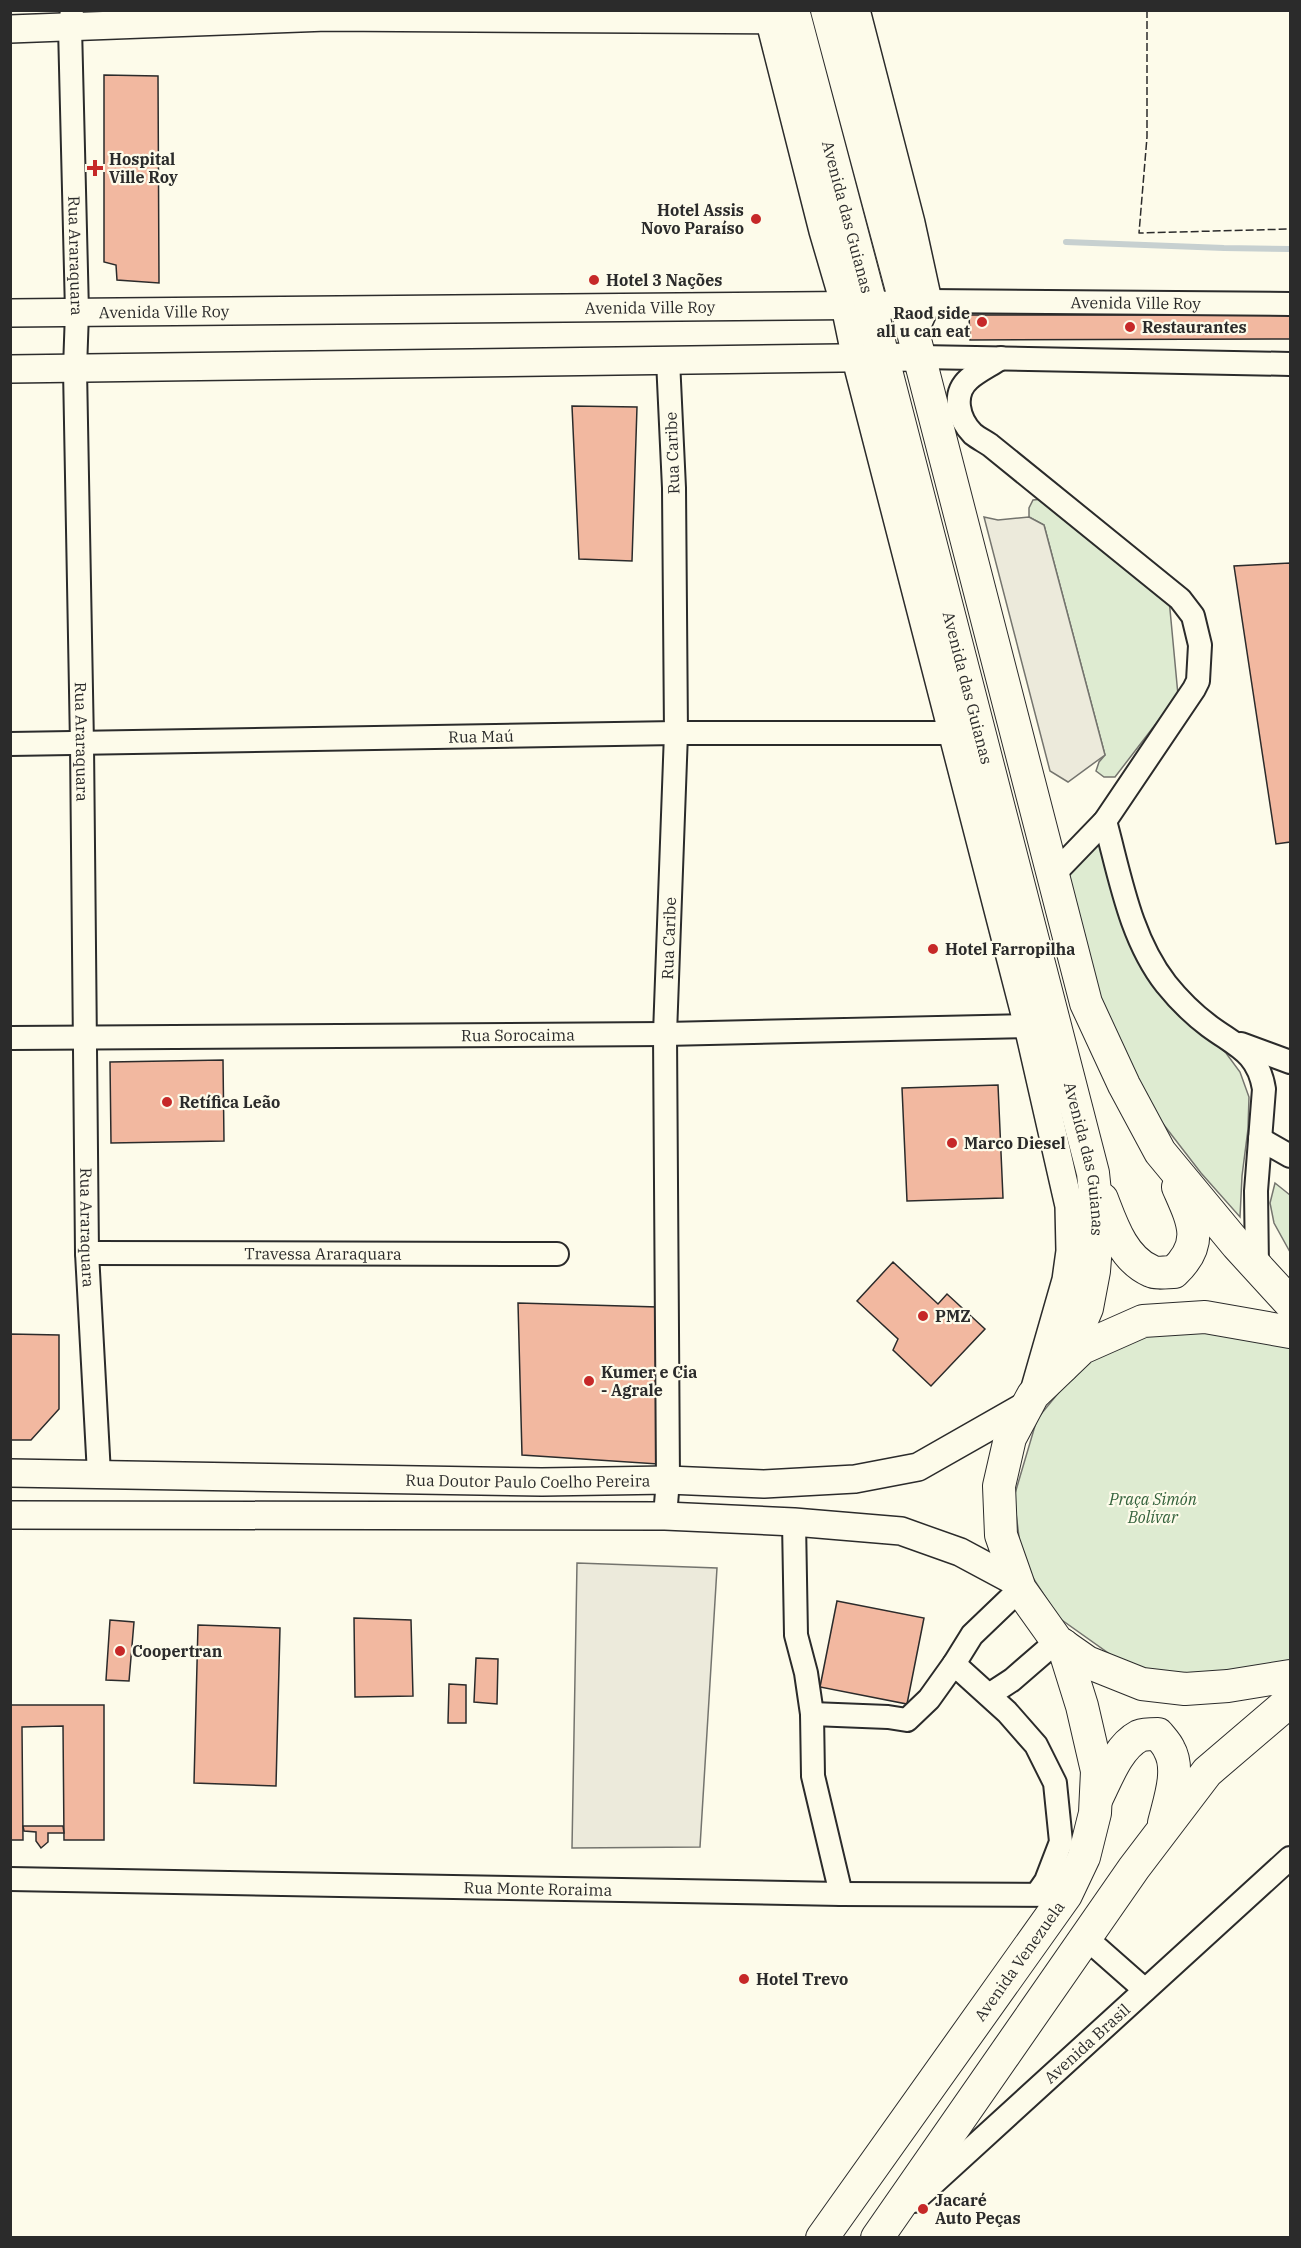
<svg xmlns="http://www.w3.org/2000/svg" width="1301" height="2248" font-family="'IBM Plex Serif',serif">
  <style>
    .green { fill: #deebd1; stroke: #74746e; stroke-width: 1.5 }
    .parking { fill: #eceadb; stroke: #74746e; stroke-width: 1.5 }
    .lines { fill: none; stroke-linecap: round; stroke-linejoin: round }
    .stream { stroke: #c7d0d0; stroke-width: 6 }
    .building { fill: #f2b8a0; stroke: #2b2b2b; stroke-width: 1.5 }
    .minor-casing { stroke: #2b2b2b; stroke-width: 26 }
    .major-casing { stroke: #2b2b2b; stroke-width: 30 }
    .highway-casing { stroke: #2b2b2b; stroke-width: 34 }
    .minor { stroke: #fdfbea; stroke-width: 22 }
    .major { stroke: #fdfbea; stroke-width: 27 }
    .highway { stroke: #fdfbea; stroke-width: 32 }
    .fence { stroke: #2b2b2b; stroke-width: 1.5; stroke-dasharray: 8 3; stroke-linecap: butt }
    .poi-dot { fill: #c62828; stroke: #fdfbea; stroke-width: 2 }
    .labels { text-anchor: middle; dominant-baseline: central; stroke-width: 4.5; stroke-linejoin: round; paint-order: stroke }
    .poi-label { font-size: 16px; font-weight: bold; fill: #2b2b2b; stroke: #fdfbea; text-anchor: start }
    .street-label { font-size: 16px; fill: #2b2b2b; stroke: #fdfbea }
    .park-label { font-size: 16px; font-style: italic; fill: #34623c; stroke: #fdfbea }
  </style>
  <rect width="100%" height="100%" fill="#fdfbea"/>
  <g class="green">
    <polygon points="1043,499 1169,599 1178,695 1115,777 1104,777 1096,771 1099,762 1105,755 1044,525 1029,517 1029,508 1033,500"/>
    <polygon points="1098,840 1121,914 1181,1015 1226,1053 1240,1072 1249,1097 1248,1129 1242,1176 1240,1217 1201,1173 1157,1116 1138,1088 1094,985 1062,873"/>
    <polygon points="1275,1183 1290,1195 1290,1252 1274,1223 1270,1203"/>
    <polygon points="1190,1328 1290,1345 1290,1665 1174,1679 1114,1657 1059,1618 1022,1561 1014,1497 1037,1419 1082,1364 1132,1337"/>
  </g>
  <g class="parking">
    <polygon points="984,517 998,520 1029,517 1044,525 1105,755 1068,782 1050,771"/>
    <polygon points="577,1563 717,1568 700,1847 572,1848"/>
  </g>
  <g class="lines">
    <polyline class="stream" points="1066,242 1224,248 1290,249"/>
  </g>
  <g class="building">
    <polygon points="104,75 158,76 159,283 117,280 116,265 104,262"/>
    <polygon points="969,315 1290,315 1290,339 970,340"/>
    <polygon points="572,406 637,407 632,561 579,559"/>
    <polygon points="1290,563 1290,842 1276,844 1234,566"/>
    <polygon points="223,1060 224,1141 111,1143 110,1062"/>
    <polygon points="998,1085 1003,1198 907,1201 902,1088"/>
    <polygon points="893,1262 938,1304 947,1294 985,1329 931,1386 893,1350 898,1339 857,1301"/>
    <polygon points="518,1303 658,1307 658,1464 522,1455"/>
    <polygon points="10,1334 59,1335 59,1409 31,1440 10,1440"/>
    <polygon points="837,1601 924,1618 907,1704 820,1687"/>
    <polygon points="354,1618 411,1620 413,1696 355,1697"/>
    <polygon points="110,1620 134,1622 129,1681 106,1680"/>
    <polygon points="198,1625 280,1628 276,1786 194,1783"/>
    <polygon points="476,1658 498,1659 497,1704 474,1702"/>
    <polygon points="449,1684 466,1685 466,1723 448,1723"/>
    <polygon points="10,1705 104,1705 104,1840 64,1840 63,1726 22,1727 23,1840 10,1840"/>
    <polygon points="23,1826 63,1826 64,1833 48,1833 48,1842 41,1848 36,1841 36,1832 24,1831"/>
  </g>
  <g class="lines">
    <g class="minor-casing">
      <g id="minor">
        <path id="s1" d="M72,10L70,27L77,312L75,369L82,744L87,1253L99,1474"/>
        <path id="s2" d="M911,304L928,301L1290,304"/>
        <polyline points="919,357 1290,364"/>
        <path d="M1001,358C991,365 978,371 969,379C952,394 958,419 973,434C978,438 984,441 990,445L1180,599L1193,616L1200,645L1198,681L1194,689L1105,821L1052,876"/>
        <path id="s3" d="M10,744L676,733H952"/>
        <path d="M1105,821C1120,876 1130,938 1166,984C1178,999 1193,1014 1209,1026C1236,1046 1258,1052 1264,1089L1256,1191L1257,1267"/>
        <path id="s4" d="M10,1038L665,1034L1028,1026"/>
        <polyline points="1241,1044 1290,1062"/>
        <polyline points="1260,1139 1290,1156"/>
        <path id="s5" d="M87,1253L557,1254"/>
        <path id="s6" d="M665,1516L668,1480L665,1034L676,733L674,488L668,360"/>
        <polyline points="794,1522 796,1635 806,1673 812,1714 813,1776 841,1894"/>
        <polyline points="954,1664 972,1635 1020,1589"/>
        <polyline points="989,1695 1012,1680 1057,1641"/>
        <polyline points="812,1714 888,1717 907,1720 929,1699 954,1664 1007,1712 1036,1745 1055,1783 1061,1842 1046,1881 1037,1894"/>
        <path id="s7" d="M10,1879L841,1894L1066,1895"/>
        <polyline points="1086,1938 1145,1990"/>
        <path id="s8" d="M914,2201L1290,1858"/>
      </g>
    </g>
    <g class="major-casing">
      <g id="major">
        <polyline points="767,10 823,231 845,306 856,359 1028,1026 1069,1206 1070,1251 1066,1280 1033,1395"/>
        <polyline points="856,10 911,223 928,301 913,334"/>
        <polyline points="10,29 327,17 786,20"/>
        <path id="s9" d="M10,313L906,305"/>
        <polyline points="10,369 919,357"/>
        <path id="s10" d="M10,1473L542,1482L668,1480L764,1484L855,1479L918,1467L1027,1405"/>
        <polyline points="10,1515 665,1516 794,1522 901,1531 960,1552 1016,1582"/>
      </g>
    </g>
    <g class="highway-casing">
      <g id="highway">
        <path id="s11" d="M793,10L871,305L883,359L1093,1173L1098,1221L1094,1271L1087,1308L1062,1367"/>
        <polyline points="827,10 906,305 1086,1003 1124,1085 1160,1152 1237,1245 1290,1303"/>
        <path d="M1102,1199C1112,1225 1123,1259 1151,1271C1157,1274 1167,1272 1174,1272C1205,1243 1193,1221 1178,1187"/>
        <polyline points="1290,1332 1205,1317 1143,1321 1082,1348 1033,1395 1010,1438 999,1486 1001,1535 1020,1589 1057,1641 1087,1662 1142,1684 1185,1689 1228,1686 1290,1676"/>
        <path d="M1097,1798C1107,1778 1118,1747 1139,1736C1144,1734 1152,1734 1158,1734C1162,1739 1167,1744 1169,1749C1181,1770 1169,1802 1164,1823"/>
        <path id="s12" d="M822,2238L1066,1895L1084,1857L1095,1813L1097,1771L1082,1706L1063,1645"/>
        <polyline points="877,2238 1134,1868 1207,1772 1290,1701"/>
      </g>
    </g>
    <use href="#minor" class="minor"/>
    <use href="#major" class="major"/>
    <use href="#highway" class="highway"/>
    <polyline class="fence" points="1147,10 1147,137 1139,233 1290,229"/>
  </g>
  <g class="poi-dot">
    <path d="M92 159h6v6h6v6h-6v6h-6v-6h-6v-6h6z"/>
    <circle cx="756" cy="219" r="6"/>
    <circle cx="594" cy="280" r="6"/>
    <circle cx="982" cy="322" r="6"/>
    <circle cx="1130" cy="327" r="6"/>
    <circle cx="933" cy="949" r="6"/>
    <circle cx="167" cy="1102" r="6"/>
    <circle cx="952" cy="1143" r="6"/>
    <circle cx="923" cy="1316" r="6"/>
    <circle cx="589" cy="1381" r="6"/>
    <circle cx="120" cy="1651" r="6"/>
    <circle cx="744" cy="1979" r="6"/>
    <circle cx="923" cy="2209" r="6"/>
  </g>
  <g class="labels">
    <g class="poi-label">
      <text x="109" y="159">Hospital<tspan x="109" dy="18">Ville Roy</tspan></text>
      <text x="744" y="210" text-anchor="end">Hotel Assis<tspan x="744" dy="18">Novo Paraíso</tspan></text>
      <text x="606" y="280">Hotel 3 Nações</text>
      <text x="970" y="313" text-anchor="end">Raod side<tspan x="970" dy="18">all u can eat</tspan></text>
      <text x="1142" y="327">Restaurantes</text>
      <text x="945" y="949">Hotel Farropilha</text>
      <text x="179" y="1102">Retífica Leão</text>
      <text x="964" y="1143">Marco Diesel</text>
      <text x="935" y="1316">PMZ</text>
      <text x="601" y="1372">Kumer e Cia<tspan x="601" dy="18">- Agrale</tspan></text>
      <text x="132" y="1651">Coopertran</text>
      <text x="756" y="1979">Hotel Trevo</text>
      <text x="935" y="2200">Jacaré<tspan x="935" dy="18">Auto Peças</tspan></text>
    </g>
    <g class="street-label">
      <text stroke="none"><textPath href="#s11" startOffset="214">Avenida das Guianas</textPath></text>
      <text stroke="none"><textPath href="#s1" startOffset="246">Rua Araraquara</textPath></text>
      <text stroke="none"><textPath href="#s2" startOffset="225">Avenida Ville Roy</textPath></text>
      <text stroke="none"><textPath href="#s9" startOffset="640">Avenida Ville Roy</textPath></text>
      <text stroke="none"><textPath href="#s9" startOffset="154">Avenida Ville Roy</textPath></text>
      <text transform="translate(672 453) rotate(-92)">Rua Caribe</text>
      <text stroke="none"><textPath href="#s11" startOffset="700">Avenida das Guianas</textPath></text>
      <text stroke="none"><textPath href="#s3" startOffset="471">Rua Maú</textPath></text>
      <text stroke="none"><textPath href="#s1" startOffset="732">Rua Araraquara</textPath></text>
      <text stroke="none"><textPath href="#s6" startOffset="578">Rua Caribe</textPath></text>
      <text stroke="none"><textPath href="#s4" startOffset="508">Rua Sorocaima</textPath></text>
      <text stroke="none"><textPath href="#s11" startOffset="1186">Avenida das Guianas</textPath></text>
      <text stroke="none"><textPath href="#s1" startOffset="1218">Rua Araraquara</textPath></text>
      <text stroke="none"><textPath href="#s5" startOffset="236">Travessa Araraquara</textPath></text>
      <text stroke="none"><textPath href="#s10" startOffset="518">Rua Doutor Paulo Coelho Pereira</textPath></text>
      <text stroke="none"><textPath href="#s7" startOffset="528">Rua Monte Roraima</textPath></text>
      <text stroke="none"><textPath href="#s12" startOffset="340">Avenida Venezuela</textPath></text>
      <text stroke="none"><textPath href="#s8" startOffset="234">Avenida Brasil</textPath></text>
    </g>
    <g class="park-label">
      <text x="1153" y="1499">Praça Simón<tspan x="1153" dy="18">Bolívar</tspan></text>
    </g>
  </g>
  <rect width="1301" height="2248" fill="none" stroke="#2b2b2b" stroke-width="24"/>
</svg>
